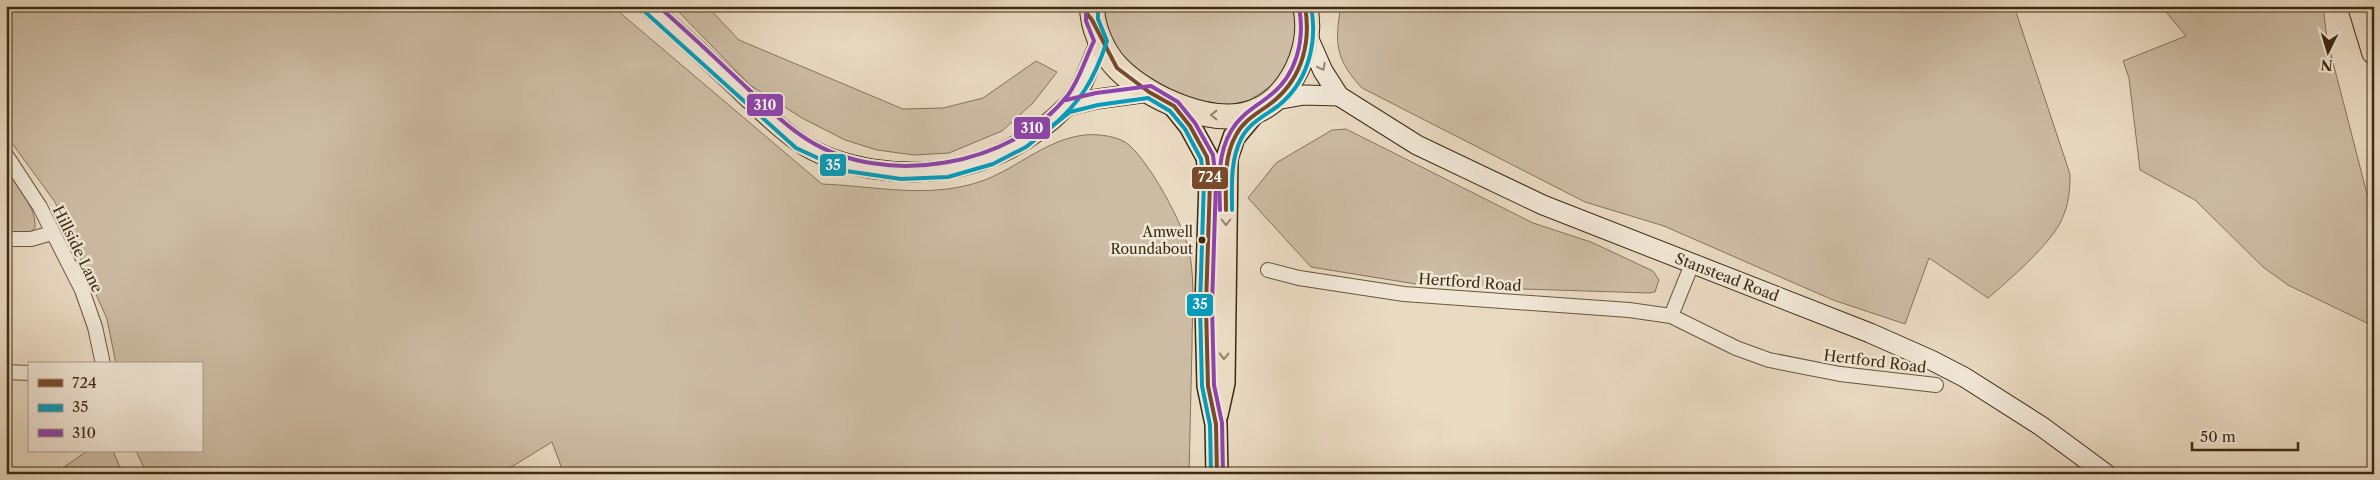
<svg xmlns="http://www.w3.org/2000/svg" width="2380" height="480" font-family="'Libre Caslon Text',serif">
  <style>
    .green { fill: #ccbca4; stroke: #84745a }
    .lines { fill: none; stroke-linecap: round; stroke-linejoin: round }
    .street-casing { stroke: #68573d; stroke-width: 16 }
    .secondary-casing { stroke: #3d2b11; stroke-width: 21 }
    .primary-casing { stroke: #3d2b11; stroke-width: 24 }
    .highway-casing { stroke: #3d2b11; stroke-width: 26 }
    .street { stroke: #f1e7d7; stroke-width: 14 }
    .secondary { stroke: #f1e7d7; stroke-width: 19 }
    .primary { stroke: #e9dac2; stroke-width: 21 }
    .highway { stroke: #e9dac2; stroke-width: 24 }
    .bus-1-casing { stroke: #f1e7d7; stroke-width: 8 }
    .bus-2-casing { stroke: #f1e7d7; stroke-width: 8 }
    .bus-3-casing { stroke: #f1e7d7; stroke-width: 8 }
    .bus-1 { stroke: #7a4b2a; stroke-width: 4 }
    .bus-2 { stroke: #069cbb; stroke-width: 4 }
    .bus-3 { stroke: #8e44ad; stroke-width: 4 }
    .oneway { stroke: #978974 }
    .oneway2 { stroke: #93826a }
    .bus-dot { fill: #3d2b11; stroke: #f1e7d7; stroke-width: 2 }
    .labels { text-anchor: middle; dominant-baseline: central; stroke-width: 5; stroke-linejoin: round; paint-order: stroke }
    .bus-label { font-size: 14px; fill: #3d2b11; stroke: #f1e7d7; text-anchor: end }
    .street-label { font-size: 15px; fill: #3d2b11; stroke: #f1e7d7 }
    .line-badge { stroke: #f1e7d7; stroke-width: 2 }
    .badge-label { font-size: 14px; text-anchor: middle; font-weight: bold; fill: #fff }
  </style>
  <rect width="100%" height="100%" fill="#e9dac2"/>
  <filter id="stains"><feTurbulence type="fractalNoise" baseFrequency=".004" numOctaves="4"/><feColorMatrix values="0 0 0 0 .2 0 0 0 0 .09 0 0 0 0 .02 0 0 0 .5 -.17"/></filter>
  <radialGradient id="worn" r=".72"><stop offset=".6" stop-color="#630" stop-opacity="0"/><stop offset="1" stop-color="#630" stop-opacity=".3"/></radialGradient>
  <g class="green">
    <path d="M6,6H612L822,184C875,186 927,199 979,182C1013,171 1041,143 1078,136C1092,133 1113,135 1125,142C1147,156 1187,230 1190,255C1195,285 1192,316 1192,346C1191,388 1190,431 1189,474H564L552,442L500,474H147L136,451H201V364H116L107,319L55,202L6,135Z"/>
    <polygon points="673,6 707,6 739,40 903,109 943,108 983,98 1036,61 1057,72 1033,103 1002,131 949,153 914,155 877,150 845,140 802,118 750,85"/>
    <polygon points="1102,6 1297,6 1298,41 1280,77 1271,86 1250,100 1226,106 1189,102 1133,71 1109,39"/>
    <path d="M1341,6H2014L2070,174C2070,190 2069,204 2062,219C2052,243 2008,281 1988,298L1929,258L1905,324L1833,300L1664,226L1585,202L1362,88C1336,60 1334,44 1341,6Z"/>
    <polygon points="2161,6 2323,6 2327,39 2374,221 2374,320 2369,324 2288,285 2263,267 2195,200 2140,170 2129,78 2123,61 2186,36"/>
    <polygon points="1346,129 1533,223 1591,242 1653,271 1659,280 1655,292 1649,293 1428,286 1311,267 1248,198 1276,163 1332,130"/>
    <path d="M6,170C18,184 37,210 35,228L29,233L6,234Z"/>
    <polygon points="87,451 113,451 123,474 54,474"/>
  </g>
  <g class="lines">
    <g class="street-casing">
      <g id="street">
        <polyline points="6,155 40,207 82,290 95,327 103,364"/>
        <polyline points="6,239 31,239 52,233"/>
        <polyline points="1268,270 1299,278 1404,294 1629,310 1671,316 1736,348 1769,360 1840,374 1936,385"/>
        <polyline points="1671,316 1692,264"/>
        <polyline points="6,372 29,373"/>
      </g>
    </g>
    <g class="secondary-casing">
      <g id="secondary">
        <path d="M648,6C680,33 710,62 740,90C759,108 778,128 799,142C821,157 848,165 873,169C947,180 1013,160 1066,107C1085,89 1089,63 1101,41"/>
        <polyline points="1308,37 1323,71 1339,96 1417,145 1543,205 1870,333 1931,360 1964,377 2041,426 2106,474"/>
        <polyline points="1276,100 1304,95 1339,96"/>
        <polyline points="1067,106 1097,99 1149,92"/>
      </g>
    </g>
    <g class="primary-casing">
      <g id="primary">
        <polyline points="1174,106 1190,126 1207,157 1210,181 1206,306 1208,386 1216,424 1217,474"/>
        <polyline points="1217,415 1224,383 1227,158 1234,137 1255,112"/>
      </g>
    </g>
    <g class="highway-casing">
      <g id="highway">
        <path d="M1092,6C1092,27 1103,53 1118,68C1147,98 1215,129 1256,111C1276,103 1288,87 1297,69C1307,48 1310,28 1305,6"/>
        <polyline points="2360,6 2374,52"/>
      </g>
    </g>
    <use href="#street" class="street"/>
    <use href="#secondary" class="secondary"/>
    <use href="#primary" class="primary"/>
    <use href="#highway" class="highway"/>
    <g class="bus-1-casing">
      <g id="bus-1">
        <polyline points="1081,6 1092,20 1117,68 1149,92 1174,106 1190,126 1207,157 1210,181 1206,306 1208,386 1216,424 1217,474"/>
        <path d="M1226,210C1226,185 1223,158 1236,135C1245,118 1261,112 1275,100C1303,76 1311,41 1305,6"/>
      </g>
    </g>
    <g class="bus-2-casing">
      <g id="bus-2">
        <polyline points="644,11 796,148 846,171 901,179 948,177 993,164 1026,147 1070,112 1098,105 1148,98 1170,111 1185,129 1201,159 1204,181 1200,306 1202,386 1210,425 1211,474"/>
        <path d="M1049,129C1081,102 1094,80 1107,41L1098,19V6"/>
        <path d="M1232,210C1232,186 1230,161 1241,139C1249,123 1264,116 1278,106C1308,82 1318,43 1311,6"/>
      </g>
    </g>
    <g class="bus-3-casing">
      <g id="bus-3">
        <path d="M658,6C688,32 716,59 745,86C765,105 784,125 808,140C884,188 1012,167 1068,95C1080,79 1085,59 1094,41L1086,21V6"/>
        <polyline points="1066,100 1096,93 1151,86 1178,102 1195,123 1213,155 1216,181 1212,306 1214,385 1222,423 1223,474"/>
        <path d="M1220,210C1219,183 1217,155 1231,131C1240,115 1254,108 1268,97C1297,76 1305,40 1299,7"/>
      </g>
    </g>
    <use href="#bus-1" class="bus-1"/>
    <use href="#bus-2" class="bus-2"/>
    <use href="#bus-3" class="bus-3"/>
  </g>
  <defs><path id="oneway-chevron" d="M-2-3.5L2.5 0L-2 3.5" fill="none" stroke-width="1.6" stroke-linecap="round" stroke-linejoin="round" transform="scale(1.25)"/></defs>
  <use class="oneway" href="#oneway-chevron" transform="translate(1322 67) rotate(62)"/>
  <g class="oneway2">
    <use href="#oneway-chevron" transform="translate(1214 115) rotate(-180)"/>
    <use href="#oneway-chevron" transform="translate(1226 222) rotate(90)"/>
    <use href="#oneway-chevron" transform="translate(1224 356) rotate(91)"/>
  </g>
  <circle class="bus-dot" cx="1202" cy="240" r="4.5"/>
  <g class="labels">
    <g class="bus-label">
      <text x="1193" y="232">Amwell<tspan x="1193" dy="17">Roundabout</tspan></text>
    </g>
    <g class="street-label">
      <text transform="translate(78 249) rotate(64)">Hillside Lane</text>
      <text transform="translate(1727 277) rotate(21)">Stanstead Road</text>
      <text transform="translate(1470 282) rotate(4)">Hertford Road</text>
      <text transform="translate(1875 361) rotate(7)">Hertford Road</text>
    </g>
  </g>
  <g class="line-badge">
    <rect x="746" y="93" width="38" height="24" rx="5" fill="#8e44ad"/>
    <rect x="1013" y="116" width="38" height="24" rx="5" fill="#8e44ad"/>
    <rect x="819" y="153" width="28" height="24" rx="5" fill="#069cbb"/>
    <rect x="1191" y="166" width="38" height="24" rx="5" fill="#7a4b2a"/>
    <rect x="1186" y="293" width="28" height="24" rx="5" fill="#069cbb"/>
  </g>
  <g class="badge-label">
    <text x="765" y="110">310</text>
    <text x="1032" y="133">310</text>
    <text x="833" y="170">35</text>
    <text x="1210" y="182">724</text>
    <text x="1200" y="309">35</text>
  </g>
  <rect width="2380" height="480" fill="none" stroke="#e9dac2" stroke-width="25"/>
  <rect x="8" y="8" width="2365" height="465" fill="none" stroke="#3d2b11" stroke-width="2.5"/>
  <rect x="12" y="12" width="2355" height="455" fill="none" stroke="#3d2b11"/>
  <rect x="28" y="362" width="175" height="90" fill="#f1e7d7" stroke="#a99c88"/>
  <rect x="38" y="379" width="25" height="8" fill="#7a4b2a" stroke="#a99c88"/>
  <text x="72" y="388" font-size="15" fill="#3d2b11">724</text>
  <rect x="38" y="404" width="25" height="8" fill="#069cbb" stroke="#a99c88"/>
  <text x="72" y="412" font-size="15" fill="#3d2b11">35</text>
  <rect x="38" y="429" width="25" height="8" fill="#8e44ad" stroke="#a99c88"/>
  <text x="72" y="438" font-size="15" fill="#3d2b11">310</text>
  <g transform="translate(2328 52) rotate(185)" stroke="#f1e7d7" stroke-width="4" paint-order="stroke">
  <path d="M0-4L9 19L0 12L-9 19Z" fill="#3d2b11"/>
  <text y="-8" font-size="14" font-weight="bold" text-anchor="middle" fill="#3d2b11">N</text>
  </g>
  <path d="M2192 442v8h106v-8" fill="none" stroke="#3d2b11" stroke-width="2.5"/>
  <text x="2200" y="442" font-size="15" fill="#3d2b11" stroke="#f1e7d7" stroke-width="4" paint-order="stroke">50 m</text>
  <rect width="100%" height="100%" filter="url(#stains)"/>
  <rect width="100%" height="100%" fill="url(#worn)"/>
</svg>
